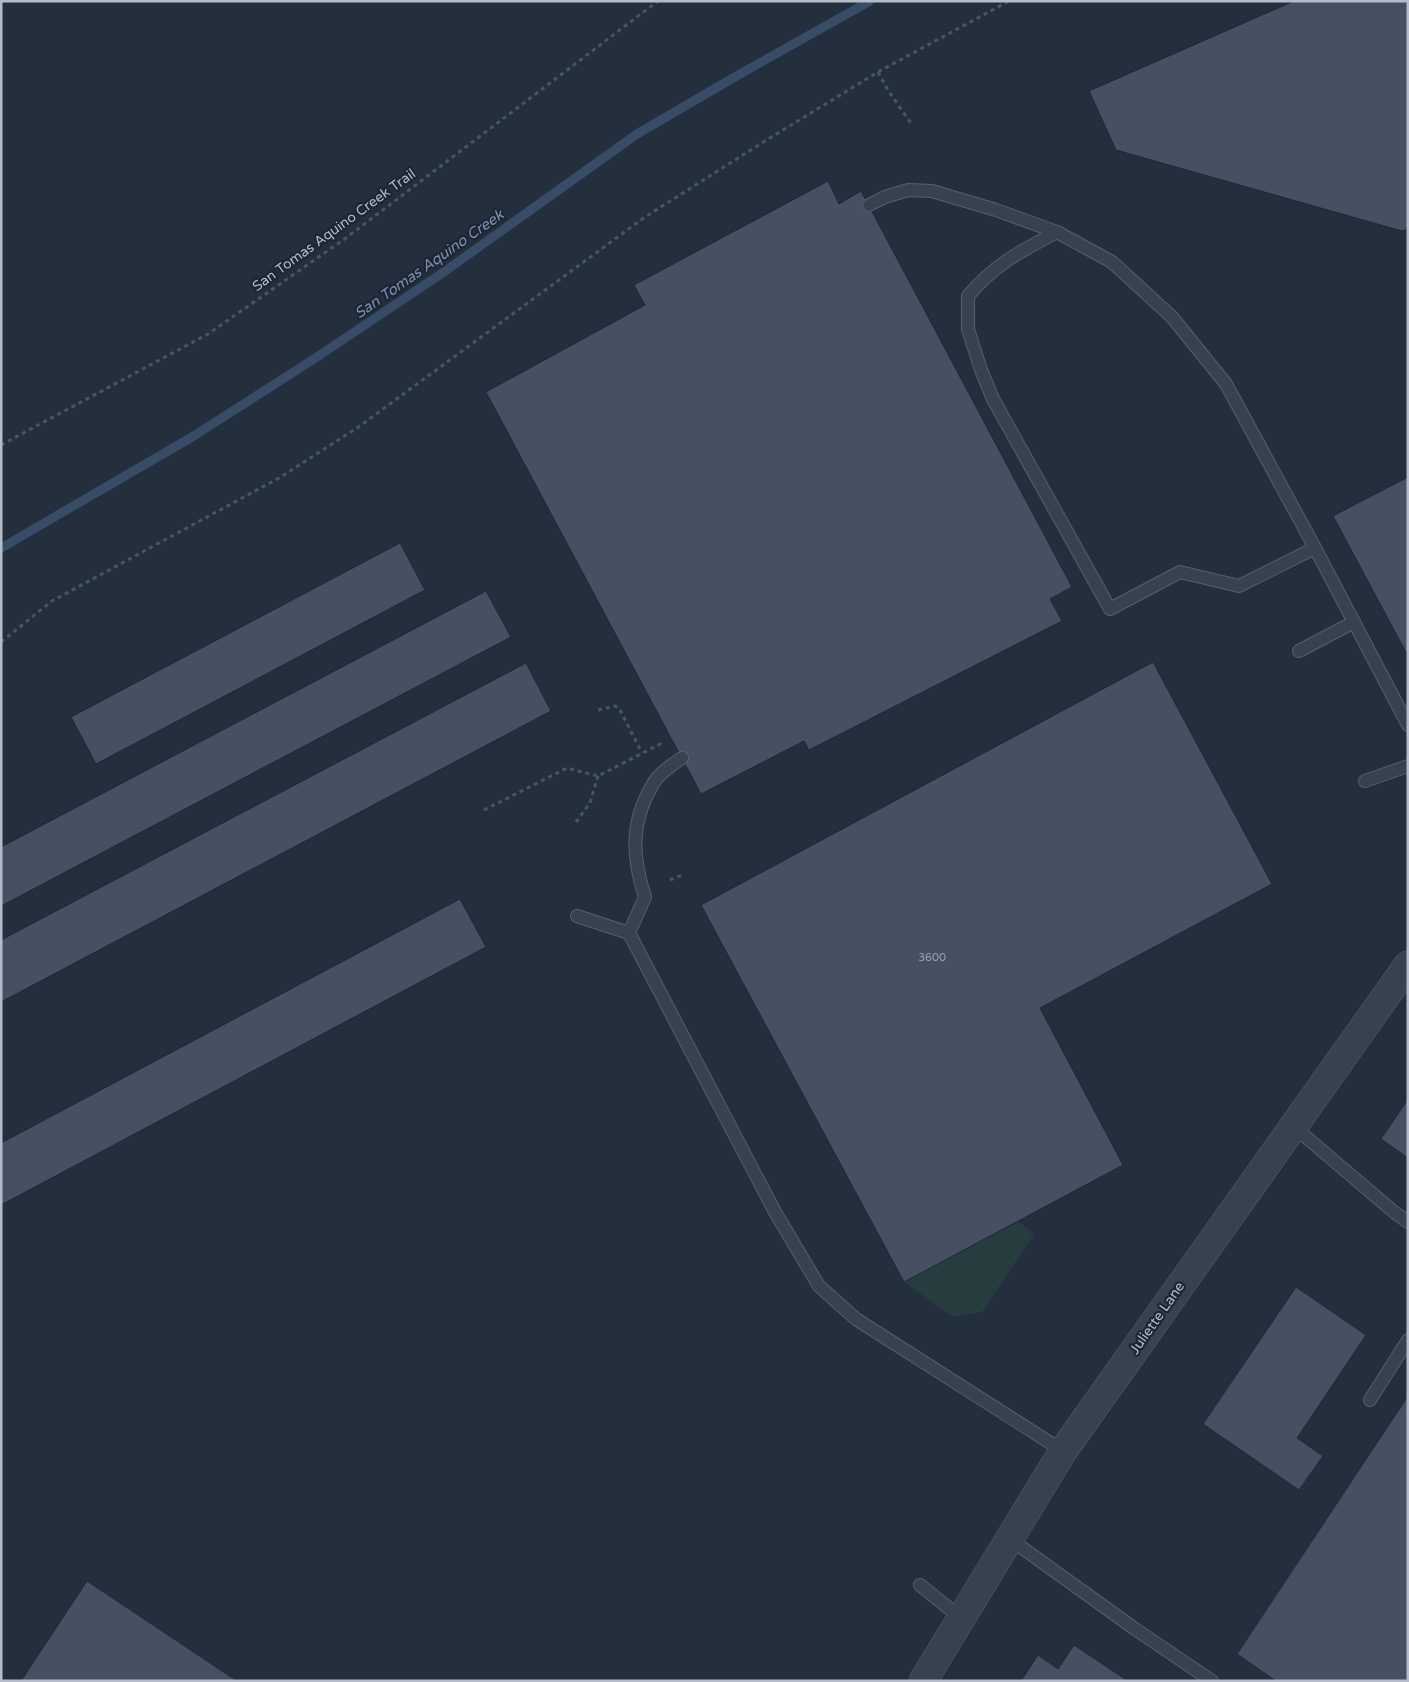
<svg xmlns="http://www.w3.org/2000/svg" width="1409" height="1682" font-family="'Varela Round',sans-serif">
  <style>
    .green { fill: #263c3f }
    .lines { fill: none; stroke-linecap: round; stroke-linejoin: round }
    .stream { stroke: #394c67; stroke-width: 9 }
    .building { fill: #455162; stroke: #1f2835 }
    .service-casing { stroke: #565f6c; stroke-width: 14 }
    .tertiary-casing { stroke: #565f6c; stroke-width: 29 }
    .path { stroke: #44595c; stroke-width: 3; stroke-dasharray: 4 4; stroke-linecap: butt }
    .service { stroke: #38414e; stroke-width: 12 }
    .tertiary { stroke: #38414e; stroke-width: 28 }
    .labels { text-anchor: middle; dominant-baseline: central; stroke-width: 4.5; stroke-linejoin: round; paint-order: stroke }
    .number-label { font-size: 11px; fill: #98a1af }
    .street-label { font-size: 14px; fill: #b4bcc9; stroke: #1d2633 }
    .water-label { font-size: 15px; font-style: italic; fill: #7c92b1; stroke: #1d2633 }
  </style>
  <rect width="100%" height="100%" fill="#242f3e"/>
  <polygon class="green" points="1018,1221 1034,1234 982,1312 953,1317 904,1282"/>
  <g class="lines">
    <polyline class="stream" points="1,548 192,437 317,357 441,274 637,134 733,78 870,1"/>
  </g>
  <g class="building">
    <polygon points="1294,1 1408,1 1408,229 1402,231 1116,150 1089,91"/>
    <polygon points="828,181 839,204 861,191 1072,587 1050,599 1062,621 809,750 804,741 701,794 486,392 645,305 634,285"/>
    <polygon points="1408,477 1408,656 1333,516"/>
    <polygon points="400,543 425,590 96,764 71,717"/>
    <polygon points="486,591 511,637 1,906 1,847"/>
    <polygon points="1153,662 1272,884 1040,1008 1123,1165 904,1282 701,905"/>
    <polygon points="526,663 551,711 1,1002 1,940"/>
    <polygon points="460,899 486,947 1,1205 1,1143"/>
    <polygon points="1408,1099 1408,1158 1381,1139"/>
    <polygon points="1296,1287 1366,1335 1297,1438 1323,1456 1299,1490 1203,1424"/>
    <polygon points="1408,1396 1408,1681 1276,1681 1237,1654"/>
    <polygon points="87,1581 237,1681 21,1681"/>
    <polygon points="1074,1645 1128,1681 1021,1681 1038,1655 1058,1669"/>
  </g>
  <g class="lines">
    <g class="service-casing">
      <g id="service">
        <polyline points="869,205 885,197 908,190 932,191 996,210 1057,232 1112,262 1172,317 1226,384 1315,548 1408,725"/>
        <path d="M1057,232C1021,251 995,264 968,296V329L981,370L993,399L1110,609L1180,572L1239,586L1315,548"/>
        <polyline points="1299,651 1354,622"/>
        <polyline points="1365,781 1408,766"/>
        <polyline points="577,916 629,933 775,1212 819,1286 856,1319 1063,1451"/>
        <path d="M629,933L645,897C632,857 630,822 653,784C659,773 672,765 682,758"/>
        <polyline points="1293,1126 1394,1212 1408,1222"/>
        <polyline points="1370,1400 1408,1340"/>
        <polyline points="1010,1539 1135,1629 1212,1681"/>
        <polyline points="920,1585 961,1618"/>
      </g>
    </g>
    <g class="tertiary-casing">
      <polyline id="tertiary" points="923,1681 1063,1451 1408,965"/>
    </g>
    <g class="path">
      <polyline points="878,72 889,92 911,123"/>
      <polyline points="1,445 208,334 346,238 658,1"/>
      <polyline points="1,642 52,601 279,478 357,428 645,217 765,141 878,72 1009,1"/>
      <polyline points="598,710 615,706 619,708 642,753"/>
      <polyline points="484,810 567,768 598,776 664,742"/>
      <polyline points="576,822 590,803 598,776"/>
      <polyline points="670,880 684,874"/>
    </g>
    <use href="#service" class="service"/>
    <use href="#tertiary" class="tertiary"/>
  </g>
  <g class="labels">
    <g class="number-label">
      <text x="932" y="957">3600</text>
    </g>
    <g class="street-label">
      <text transform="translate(334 230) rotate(-36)">San Tomas Aquino Creek Trail</text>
      <text transform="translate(1157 1318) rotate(-55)">Juliette Lane</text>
    </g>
    <g class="water-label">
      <text transform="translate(429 264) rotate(-35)">San Tomas Aquino Creek</text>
    </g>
  </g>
  <rect width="1409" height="1682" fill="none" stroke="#b4bcc9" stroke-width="5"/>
</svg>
